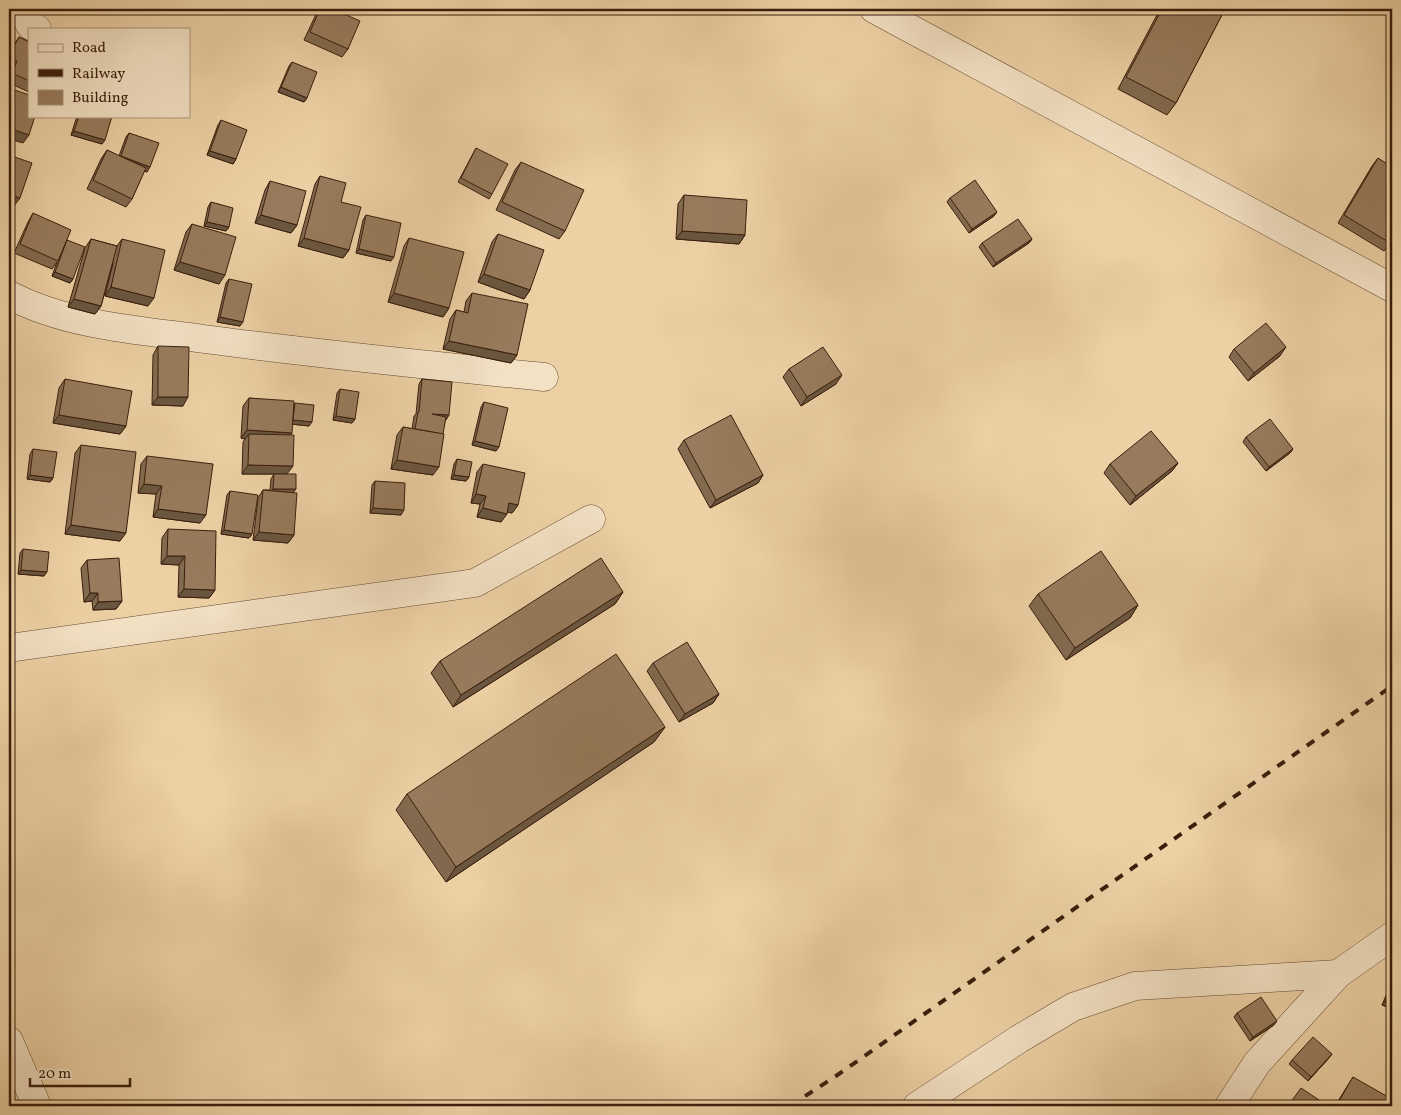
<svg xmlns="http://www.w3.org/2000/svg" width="1401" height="1115" font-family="Vollkorn,serif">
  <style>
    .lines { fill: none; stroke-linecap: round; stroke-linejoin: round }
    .street-casing { stroke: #674b32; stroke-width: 29 }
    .street { stroke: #f3e1c4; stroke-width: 28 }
    .rail { stroke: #3a1e0c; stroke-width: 4; stroke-dasharray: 9 9; stroke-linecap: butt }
    .wall { fill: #826a4f; stroke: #3a1e0c }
    .shaded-wall { fill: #6a5640; stroke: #3a1e0c }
    .building { fill: #977b5c; stroke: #3a1e0c }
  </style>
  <rect width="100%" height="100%" fill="#edd1a5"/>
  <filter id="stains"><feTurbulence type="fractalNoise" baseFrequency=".004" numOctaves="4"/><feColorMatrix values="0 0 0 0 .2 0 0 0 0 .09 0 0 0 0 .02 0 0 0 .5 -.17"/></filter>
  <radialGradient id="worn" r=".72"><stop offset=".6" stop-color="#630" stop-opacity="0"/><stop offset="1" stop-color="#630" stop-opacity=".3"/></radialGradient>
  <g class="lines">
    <g class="street-casing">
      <g id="street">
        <polyline points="22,9 30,25 37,29"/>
        <polyline points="874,9 1392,288"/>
        <path d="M9,295C69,326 138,330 204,339C317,354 430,365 544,377"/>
        <polyline points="9,648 475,583 591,519"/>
        <polyline points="9,1041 37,1106"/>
        <polyline points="917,1106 1019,1039 1073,1007 1135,986 1338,974"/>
        <polyline points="1229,1106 1257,1063 1338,974 1392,936"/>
      </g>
    </g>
    <use href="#street" class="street"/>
    <polyline class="rail" points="790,1106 836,1076 1392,686"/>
  </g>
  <g class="wall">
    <polygon points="319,9 333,9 348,49 342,57 304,40 317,12"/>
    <polygon points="342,9 354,9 350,14"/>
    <polygon points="1160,9 1225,9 1176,103 1167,115 1118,89"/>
    <polygon points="19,37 28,41 29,40 29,92 9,83 9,75 12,69 9,68 9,54 13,46"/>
    <polygon points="292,62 307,98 304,102 278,92 289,66"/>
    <polygon points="77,116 112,116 102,144 71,135"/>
    <polygon points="221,120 236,159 233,164 207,155 218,125"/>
    <polygon points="129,133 147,172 144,171 132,199 126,207 87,189 101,159 107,150 119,156 126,137"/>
    <polygon points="476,148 492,194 489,199 458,182"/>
    <polygon points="1378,158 1392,239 1384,251 1338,223 1372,166"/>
    <polygon points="521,162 565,231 559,239 496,210 515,170"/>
    <polygon points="320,176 341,202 349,250 343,258 298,246 315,184"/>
    <polygon points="270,181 297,225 291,233 255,223 265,190"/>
    <polygon points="684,195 745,235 739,244 676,239 678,204"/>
    <polygon points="950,198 994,216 969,233 947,202"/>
    <polygon points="211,202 229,227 226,231 204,226 208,207"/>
    <polygon points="33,213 67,240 73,279 70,283 52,276 57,262 52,269 14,253 28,222"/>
    <polygon points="366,215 391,261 356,253 363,220"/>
    <polygon points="192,224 219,284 174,270 186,232"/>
    <polygon points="498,234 530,290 524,299 478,282 492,242"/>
    <polygon points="409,238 449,308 443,317 388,302 404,246"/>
    <polygon points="91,239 117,246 122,239 148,306 105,296 113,263 101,306 95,314 68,307 85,248"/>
    <polygon points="1032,239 1029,243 993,267 979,247 982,243"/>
    <polygon points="229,279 240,326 217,322 226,283"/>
    <polygon points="472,293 517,355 511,363 443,349 450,319 456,310 464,312 466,301"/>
    <polygon points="158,346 183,406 152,405 153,355"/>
    <polygon points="1234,349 1280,356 1248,381 1229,357"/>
    <polygon points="789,369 836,384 801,406 783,377"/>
    <polygon points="65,379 126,426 120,434 53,423 59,388"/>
    <polygon points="422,379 449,415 445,420 433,475 391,469 397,435 403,427 412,429 414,416 416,414 419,384"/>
    <polygon points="340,389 355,419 352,423 333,420 337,393"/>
    <polygon points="249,398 294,404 295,403 309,426 292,424 290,435 287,474 293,493 294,535 288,543 253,540 258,498 263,490 270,490 271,479 274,474 280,474 242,474 243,442 245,439 241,438 243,406"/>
    <polygon points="484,402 496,451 472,445 481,407"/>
    <polygon points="1246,437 1293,449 1290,453 1266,471 1243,442"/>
    <polygon points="684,440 763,475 758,483 710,508 678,449"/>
    <polygon points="81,445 120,541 65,534 75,453"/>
    <polygon points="33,449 53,478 50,482 27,479 30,454"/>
    <polygon points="147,456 200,523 153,517 156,494 138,493 141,464"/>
    <polygon points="457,459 469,477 466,481 451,479 454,464"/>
    <polygon points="1178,463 1172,471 1130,505 1104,473 1110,464"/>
    <polygon points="483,464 518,505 512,513 507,512 501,522 477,517 480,504 471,503 477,472"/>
    <polygon points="375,481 401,515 370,513 372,485"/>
    <polygon points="230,491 252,534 249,538 221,534 227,495"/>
    <polygon points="168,529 215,590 209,598 178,597 179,565 161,564 162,538"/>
    <polygon points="23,549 44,576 18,574 20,553"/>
    <polygon points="87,560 122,601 116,609 93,610 92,601 84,602 81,568"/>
    <polygon points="623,592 615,604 453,707 431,673 440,661"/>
    <polygon points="1038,594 1138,605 1130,618 1066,660 1029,606"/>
    <polygon points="653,663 719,694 713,703 679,722 647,671"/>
    <polygon points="665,727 654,742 446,882 396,810 407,794"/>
    <polygon points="1392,981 1392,1009 1382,1005"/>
    <polygon points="1237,1013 1274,1025 1250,1041 1234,1017"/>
    <polygon points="1392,1057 1392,1066 1389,1064"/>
    <polygon points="1329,1058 1308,1081 1289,1064 1292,1060"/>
    <polygon points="1353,1077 1385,1106 1335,1106"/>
  </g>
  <g class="shaded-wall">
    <polygon points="281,87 307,98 304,102 278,92"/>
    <polygon points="9,128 29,135 23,143 9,139"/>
    <polygon points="74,131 105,140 102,144 71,135"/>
    <polygon points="210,151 236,159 233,164 207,155"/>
    <polygon points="121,156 150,167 147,172 118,161"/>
    <polygon points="9,194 20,198 14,206 9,204"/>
    <polygon points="997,212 994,216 969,233 972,229"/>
    <polygon points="261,215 297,225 291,233 255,223"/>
    <polygon points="207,222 229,227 226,231 204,226"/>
    <polygon points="682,231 745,235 739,244 676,239"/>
    <polygon points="304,238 349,250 343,258 298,246"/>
    <polygon points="1032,239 1029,243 993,267 996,263"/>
    <polygon points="359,249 394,257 391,261 356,253"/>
    <polygon points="180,262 225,275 219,284 174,270"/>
    <polygon points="55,272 73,279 70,283 52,276"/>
    <polygon points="484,274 530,290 524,299 478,282"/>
    <polygon points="111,287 154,298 148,306 105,296"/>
    <polygon points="394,293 449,308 443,317 388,302"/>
    <polygon points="74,299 101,306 95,314 68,307"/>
    <polygon points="220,317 243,322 240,326 217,322"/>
    <polygon points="449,341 517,355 511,363 443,349"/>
    <polygon points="1286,347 1280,356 1248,381 1254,373"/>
    <polygon points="842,375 836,384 801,406 807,397"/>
    <polygon points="158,397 188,397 183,406 152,405"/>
    <polygon points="432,414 449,415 446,420 429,418"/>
    <polygon points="59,415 126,426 120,434 53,423"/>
    <polygon points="336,416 355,419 352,423 333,420"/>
    <polygon points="293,420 312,422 309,426 290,424"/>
    <polygon points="247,430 292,433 286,441 249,434 245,439 241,438"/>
    <polygon points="475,441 499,447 496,451 472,445"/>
    <polygon points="1293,449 1290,453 1266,471 1269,467"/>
    <polygon points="397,460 439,467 433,475 391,469"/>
    <polygon points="1178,463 1172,471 1130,505 1136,496"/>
    <polygon points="248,465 293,466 287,474 242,474"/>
    <polygon points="30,475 53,478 50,482 27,479"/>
    <polygon points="454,475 469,477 466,481 451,479"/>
    <polygon points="763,475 758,483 710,508 716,500"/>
    <polygon points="144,484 162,486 156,494 138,493"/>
    <polygon points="273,489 296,489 293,493 270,493"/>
    <polygon points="476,494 486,496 480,504 471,503"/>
    <polygon points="509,503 518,505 512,513 503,511"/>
    <polygon points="373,508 404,510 401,515 370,513"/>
    <polygon points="483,508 507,514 501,522 477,517"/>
    <polygon points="158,509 206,515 200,523 153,517"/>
    <polygon points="71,525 126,533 120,541 65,534"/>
    <polygon points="224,530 252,534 249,538 221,534"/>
    <polygon points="259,532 294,535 288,543 253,540"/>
    <polygon points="167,556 185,556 179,565 161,564"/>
    <polygon points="21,570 47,572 44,576 18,574"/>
    <polygon points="184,589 215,590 209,598 178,597"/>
    <polygon points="623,592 615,604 453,707 461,695"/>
    <polygon points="90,593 98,593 92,601 84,602"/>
    <polygon points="122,601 116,609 93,610 98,602"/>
    <polygon points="1138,605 1130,618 1066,660 1075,648"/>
    <polygon points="719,694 713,703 679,722 685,714"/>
    <polygon points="665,727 654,742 446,882 456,867"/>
    <polygon points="1385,1001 1392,1004 1392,1009 1382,1005"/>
    <polygon points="1277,1021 1274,1025 1250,1041 1253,1037"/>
    <polygon points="1332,1054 1329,1058 1308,1081 1311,1077"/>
  </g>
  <g class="building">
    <polygon points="320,9 333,9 360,21 348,49 310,32"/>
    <polygon points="1162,9 1225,9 1176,103 1126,77"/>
    <polygon points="19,37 29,42 29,81 12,73 17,61 9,56"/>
    <polygon points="292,62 317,72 307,98 281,87"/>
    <polygon points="9,88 29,95 29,116 35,116 29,135 9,128"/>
    <polygon points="79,116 112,116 105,140 74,131"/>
    <polygon points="221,120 247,130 236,159 210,151"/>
    <polygon points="129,133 159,143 150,167 121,156"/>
    <polygon points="476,148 508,164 492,194 461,178"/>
    <polygon points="107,150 146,168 132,199 93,180"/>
    <polygon points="9,155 32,163 20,198 9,194"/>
    <polygon points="1378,158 1392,167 1392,239 1390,243 1344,215"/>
    <polygon points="521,162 584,190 565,231 502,202"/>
    <polygon points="320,176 346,183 341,202 361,207 349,250 304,238"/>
    <polygon points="975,180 997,212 972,229 950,198"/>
    <polygon points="270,181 306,191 297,225 261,215"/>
    <polygon points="684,195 747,200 745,235 682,231"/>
    <polygon points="211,202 233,208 229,227 207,222"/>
    <polygon points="9,212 13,214 9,221"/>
    <polygon points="33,213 71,230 58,261 20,244"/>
    <polygon points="366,215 401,223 394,257 359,249"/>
    <polygon points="1018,219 1032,239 996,263 982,243"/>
    <polygon points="192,224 236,237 225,275 180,262"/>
    <polygon points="498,234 544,250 530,290 484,274"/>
    <polygon points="409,238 464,252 449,308 394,293"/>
    <polygon points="91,239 117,246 101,306 74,299"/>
    <polygon points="122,239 165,250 154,298 111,287"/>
    <polygon points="67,240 85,247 73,279 55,272"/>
    <polygon points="229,279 252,284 243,322 220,317"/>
    <polygon points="472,293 528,304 517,355 449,341 456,310 468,313"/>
    <polygon points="1266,323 1286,347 1254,373 1234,349"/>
    <polygon points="158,346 189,347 188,397 158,397"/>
    <polygon points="823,347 842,375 807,397 789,369"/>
    <polygon points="65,379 132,391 126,426 59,415"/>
    <polygon points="422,379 452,382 449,415 432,414 446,417 443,434 415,429 418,412 419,412"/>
    <polygon points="340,389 359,392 355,419 336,416"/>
    <polygon points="249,398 294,401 292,433 247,430"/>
    <polygon points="484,402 508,408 499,447 475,441"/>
    <polygon points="295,403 314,405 312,422 293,420"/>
    <polygon points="731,415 763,475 716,500 684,440"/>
    <polygon points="1270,419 1293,449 1269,467 1246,437"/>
    <polygon points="403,427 444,434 439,467 397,460"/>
    <polygon points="1151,431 1178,463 1136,496 1110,464"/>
    <polygon points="249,434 294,435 293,466 248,465"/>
    <polygon points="81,445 136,452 126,533 71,525"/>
    <polygon points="33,449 57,452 53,478 30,475"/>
    <polygon points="147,456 213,464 206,515 158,509 162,486 144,484"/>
    <polygon points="457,459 472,462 469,477 454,475"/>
    <polygon points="483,464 525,473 518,505 509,503 507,514 483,508 486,496 476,494"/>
    <polygon points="274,474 296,474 296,489 273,489"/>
    <polygon points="375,481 405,483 404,510 373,508"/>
    <polygon points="263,490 297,493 294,535 259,532"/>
    <polygon points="230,491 258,495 252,534 224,530"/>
    <polygon points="168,529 216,531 215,590 184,589 185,556 167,556"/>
    <polygon points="23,549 49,552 47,572 21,570"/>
    <polygon points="1101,551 1138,605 1075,648 1038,594"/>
    <polygon points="119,558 122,601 98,602 98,593 90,593 87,560"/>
    <polygon points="601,558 623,592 461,695 440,661"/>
    <polygon points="687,642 719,694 685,714 653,663"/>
    <polygon points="616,654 665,727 456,867 407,794"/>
    <polygon points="1392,984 1392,1004 1385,1001"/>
    <polygon points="1261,997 1277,1021 1253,1037 1237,1013"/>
    <polygon points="1313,1037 1332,1054 1311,1077 1292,1060"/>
    <polygon points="1353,1077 1390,1098 1385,1106 1336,1106"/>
    <polygon points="1301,1088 1328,1106 1288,1106"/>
  </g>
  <rect width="1401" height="1115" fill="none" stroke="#edd1a5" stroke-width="30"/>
  <rect x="10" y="10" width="1381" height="1095" fill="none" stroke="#3a1e0c" stroke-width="2.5"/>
  <rect x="15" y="15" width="1371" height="1085" fill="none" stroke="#3a1e0c"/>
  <rect x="28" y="28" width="162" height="90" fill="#f3e1c4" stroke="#a9937a"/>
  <rect x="38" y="44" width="25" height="8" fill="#f3e1c4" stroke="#a9937a"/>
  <text x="72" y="52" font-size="15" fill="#3a1e0c">Road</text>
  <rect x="38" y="69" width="25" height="8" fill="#3a1e0c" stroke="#a9937a"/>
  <text x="72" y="78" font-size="15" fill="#3a1e0c">Railway</text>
  <rect x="38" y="90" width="25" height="15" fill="#977b5c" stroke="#a9937a"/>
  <text x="72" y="102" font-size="15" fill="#3a1e0c">Building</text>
  <path d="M30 1078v8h100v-8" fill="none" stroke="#3a1e0c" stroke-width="2.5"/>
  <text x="38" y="1078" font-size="15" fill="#3a1e0c" stroke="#f3e1c4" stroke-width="4" paint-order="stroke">20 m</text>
  <rect width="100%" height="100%" filter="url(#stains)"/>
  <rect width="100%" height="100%" fill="url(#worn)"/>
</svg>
